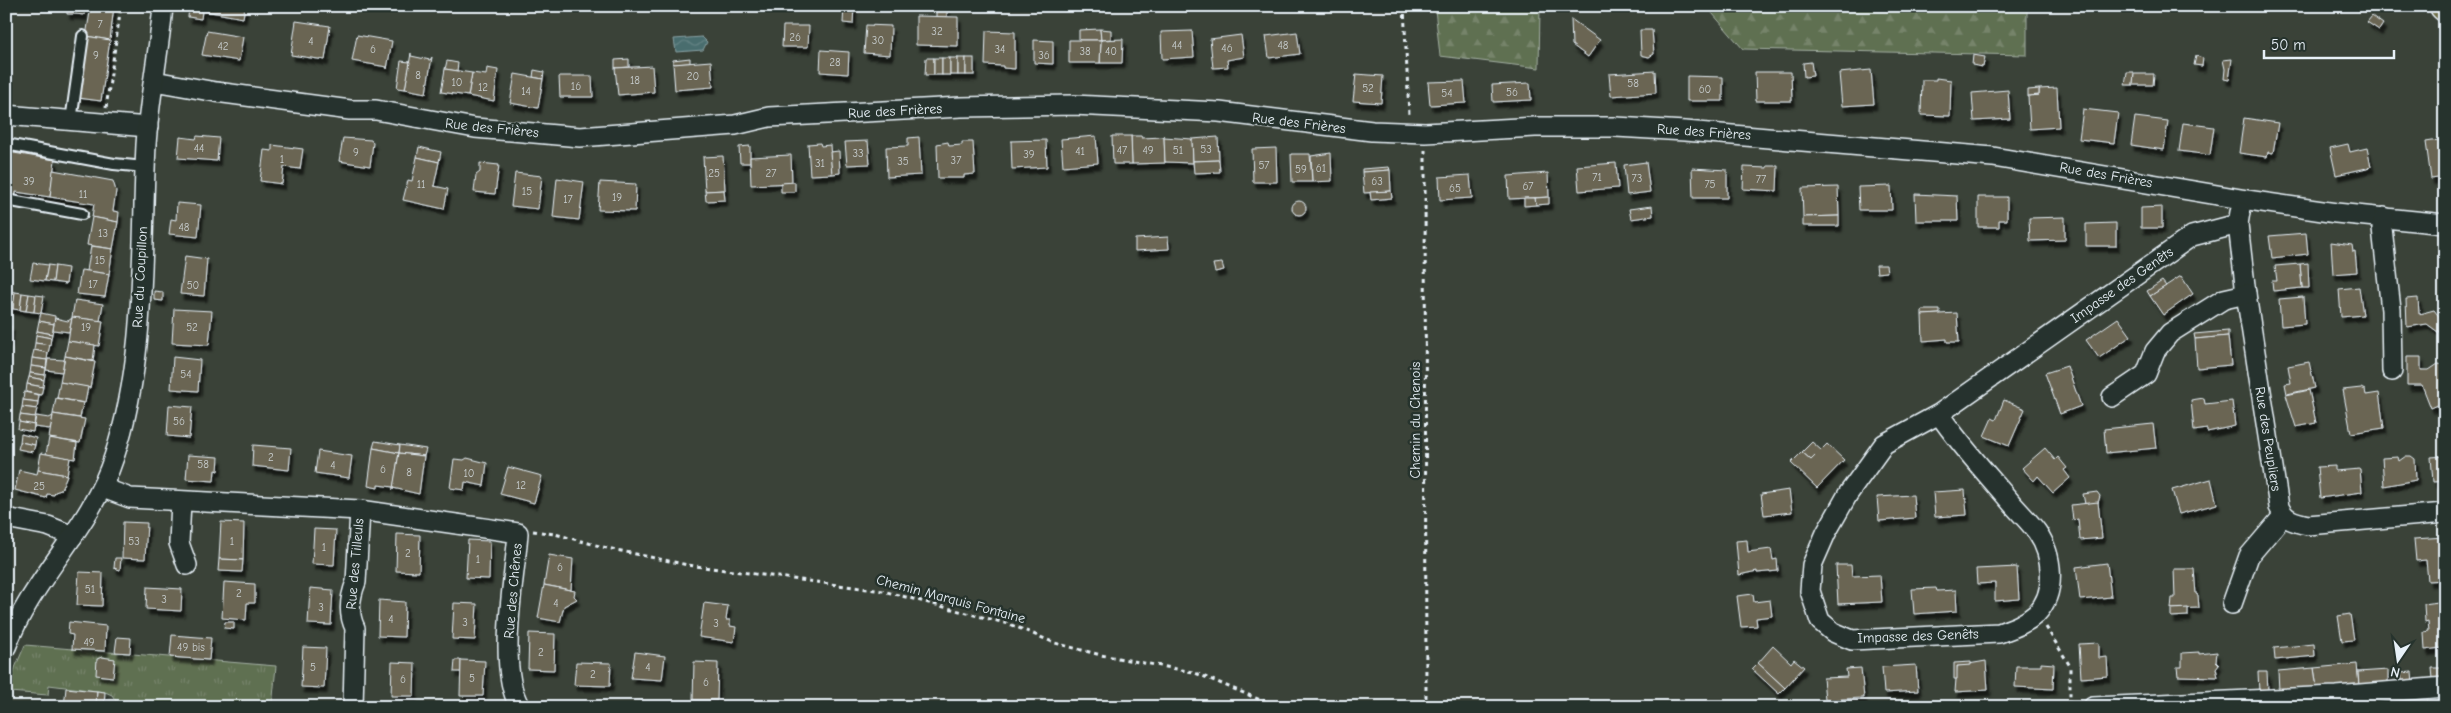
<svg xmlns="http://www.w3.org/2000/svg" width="2451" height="713" font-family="'Comic Neue',sans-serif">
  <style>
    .grass { fill: url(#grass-tufts); stroke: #a4b0a4 }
    .forest { fill: url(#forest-firs); stroke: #a4b0a4 }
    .water { fill: url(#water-waves); stroke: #89a2a5 }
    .building { fill: #6a6553; stroke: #e8f1f8; filter: url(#shadow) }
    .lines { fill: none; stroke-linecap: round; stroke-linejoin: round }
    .service-casing { stroke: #e8f1f8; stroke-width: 14 }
    .minor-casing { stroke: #e8f1f8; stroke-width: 22 }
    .primary-casing { stroke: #e8f1f8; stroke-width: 31 }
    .path { stroke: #e8f1f8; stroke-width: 3; stroke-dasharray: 4 4; stroke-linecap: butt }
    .service { stroke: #26332d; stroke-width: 10 }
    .minor { stroke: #26332d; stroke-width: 19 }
    .primary { stroke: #6f704a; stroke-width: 28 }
    .labels { text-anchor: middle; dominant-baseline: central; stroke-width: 5; stroke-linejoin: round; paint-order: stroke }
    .number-label { font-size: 11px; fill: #c8cecf }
    .street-label { font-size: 14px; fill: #e8f1f8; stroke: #26332d }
  </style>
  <defs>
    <pattern id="grass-tufts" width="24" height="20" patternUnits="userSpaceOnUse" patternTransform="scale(1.25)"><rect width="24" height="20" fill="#5f6f51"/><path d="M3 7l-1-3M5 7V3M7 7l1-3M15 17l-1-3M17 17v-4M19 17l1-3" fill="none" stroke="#76846b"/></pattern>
    <pattern id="forest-firs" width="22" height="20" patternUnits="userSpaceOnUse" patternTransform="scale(1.25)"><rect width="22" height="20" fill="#5f6f51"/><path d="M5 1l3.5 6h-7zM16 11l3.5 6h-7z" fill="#76846b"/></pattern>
    <pattern id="water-waves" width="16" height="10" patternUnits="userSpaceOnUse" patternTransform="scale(1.25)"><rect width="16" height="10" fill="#496d6e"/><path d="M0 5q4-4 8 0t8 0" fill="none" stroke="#638283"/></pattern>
    <filter id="shadow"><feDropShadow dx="3" dy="5.5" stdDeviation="1" flood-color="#0009"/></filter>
  </defs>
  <rect width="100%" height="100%" fill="#3a4238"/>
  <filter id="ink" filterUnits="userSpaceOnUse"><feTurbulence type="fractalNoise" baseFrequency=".02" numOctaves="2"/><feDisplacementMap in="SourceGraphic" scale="10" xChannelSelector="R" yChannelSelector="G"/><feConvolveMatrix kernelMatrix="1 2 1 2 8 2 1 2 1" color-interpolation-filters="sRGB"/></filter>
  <g filter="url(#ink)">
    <polygon class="grass" points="25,645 276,666 272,707 120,707 112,695 105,692 49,685 48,695 9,692 15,668"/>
    <g class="forest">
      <polygon points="1355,6 1540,6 1539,68 1440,56 1435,9"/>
      <polygon points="1706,6 2027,6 2027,55 1743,49"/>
    </g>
    <polygon class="water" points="702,37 707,42 703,50 676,52 674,39"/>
    <g class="building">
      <polygon points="67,6 77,6 76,14 67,14"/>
      <polygon points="77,6 85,6 84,15 76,14"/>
      <polygon points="91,6 114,6 110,40 86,36"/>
      <polygon points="189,6 245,6 243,18 189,8"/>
      <polygon points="844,6 854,6 853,24 843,23"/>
      <rect x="936" y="7" width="11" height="10"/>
      <polygon points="189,8 202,11 201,19 188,17"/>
      <polygon points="916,16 958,17 958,46 916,45"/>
      <polygon points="2372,16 2383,24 2379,30 2367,22"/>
      <polygon points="1571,19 1600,40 1588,57 1572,45"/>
      <polygon points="296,21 330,26 325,60 291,55"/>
      <polygon points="866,25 891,26 890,55 864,53"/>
      <polygon points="783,26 809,26 808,47 782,47"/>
      <polygon points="1100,29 1101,40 1079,40 1079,30"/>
      <polygon points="1100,29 1111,30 1111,39 1101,40"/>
      <polygon points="1640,30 1652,30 1654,54 1649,57 1641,55"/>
      <polygon points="207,31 243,37 239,61 202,55"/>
      <polygon points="986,31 1015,32 1015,69 1003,68 1003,66 985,65"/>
      <polygon points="1192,31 1194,57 1162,59 1161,32"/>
      <polygon points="1297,32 1300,54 1269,58 1266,36"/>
      <polygon points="357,35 392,41 387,69 387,67 352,61"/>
      <polygon points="1241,35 1244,57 1227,60 1228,67 1213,68 1210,39"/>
      <polygon points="86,36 110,40 101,101 78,98"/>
      <polygon points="1123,39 1122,63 1100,63 1101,40"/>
      <polygon points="1034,40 1053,41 1053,64 1034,63"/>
      <polygon points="1069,40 1101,40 1100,63 1069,63"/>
      <polygon points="821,50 849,52 848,74 820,72"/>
      <polygon points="411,53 411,56 430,60 432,57 426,93 405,89"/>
      <polygon points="1973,55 1985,57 1983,67 1972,65"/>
      <polygon points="2196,56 2203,58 2202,66 2194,65"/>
      <polygon points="690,58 690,63 673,64 673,60"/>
      <polygon points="926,58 934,58 934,75 925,75"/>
      <rect x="934" y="58" width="8" height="17"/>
      <rect x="942" y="58" width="8" height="17"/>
      <rect x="950" y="58" width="8" height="17"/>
      <rect x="958" y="58" width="8" height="17"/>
      <rect x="966" y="58" width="8" height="17"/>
      <polygon points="629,59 629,67 615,68 615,60"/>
      <polygon points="2232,59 2229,80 2224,79 2225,69 2223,60"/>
      <polygon points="401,61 410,62 405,89 397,88"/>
      <polygon points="447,61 458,63 457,71 445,69"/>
      <polygon points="711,61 713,87 675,90 673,64"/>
      <polygon points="1811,62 1813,76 1804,77 1803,63"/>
      <polygon points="652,66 654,92 618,95 615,68"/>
      <polygon points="487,68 498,70 494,101 468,96 472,73 486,75"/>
      <polygon points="445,69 472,73 468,96 441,92"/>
      <polygon points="534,70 544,72 543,79 533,77"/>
      <polygon points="1871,70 1874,104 1842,106 1839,73"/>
      <polygon points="1655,71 1656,93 1611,96 1609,74"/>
      <polygon points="1755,72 1791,72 1792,101 1756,101"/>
      <polygon points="2127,72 2134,72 2133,85 2125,85"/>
      <polygon points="515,74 543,79 538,108 510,103"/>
      <polygon points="1356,74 1383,76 1381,103 1353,101"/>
      <polygon points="2134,74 2154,74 2153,85 2133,85"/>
      <polygon points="559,76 592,76 593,97 560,97"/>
      <polygon points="1687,76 1723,77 1723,101 1687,101"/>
      <polygon points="1936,78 1951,80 1950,116 1921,115 1922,80 1936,80"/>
      <polygon points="1464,81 1466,103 1430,105 1428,82"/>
      <polygon points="1530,83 1531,100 1493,102 1492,85"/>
      <polygon points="2057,88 2059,127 2030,129 2028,96 2039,95 2039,89"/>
      <polygon points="2039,89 2039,95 2028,96 2028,90"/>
      <polygon points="2008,90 2010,119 1974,121 1972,93"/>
      <polygon points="2083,109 2118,113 2114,143 2079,139"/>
      <polygon points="2135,117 2168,121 2164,150 2131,145"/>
      <polygon points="2244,118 2278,123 2273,153 2268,152 2267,157 2239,153"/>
      <polygon points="2183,123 2214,127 2210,155 2179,151"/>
      <polygon points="1164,135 1165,163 1132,164 1131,136 1141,136 1142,138 1163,137"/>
      <polygon points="197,136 219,138 217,161 178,158 180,137 196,139"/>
      <polygon points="1096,136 1098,163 1063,166 1061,139"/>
      <polygon points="1112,136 1131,136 1132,164 1113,164"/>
      <polygon points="919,137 921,175 887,177 886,147 908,146 908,138"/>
      <polygon points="1164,137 1192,139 1193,163 1165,162"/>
      <polygon points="1218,137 1219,160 1193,161 1192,139"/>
      <polygon points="343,138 371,140 373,143 370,166 339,161"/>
      <polygon points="2445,139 2445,177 2431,179 2426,142"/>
      <polygon points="1046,140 1047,167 1012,169 1011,141"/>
      <polygon points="868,141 870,164 847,165 845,142"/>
      <polygon points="948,142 949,146 962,145 962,142 973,142 975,174 964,175 964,178 938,178 937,144"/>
      <polygon points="820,143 821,146 830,145 832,174 810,175 808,144"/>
      <polygon points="2348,144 2350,152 2367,148 2371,167 2336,175 2330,148"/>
      <polygon points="272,145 303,149 300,169 284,167 282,184 260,181 264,150 272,151"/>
      <polygon points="750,146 750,163 740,163 739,147"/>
      <polygon points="419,147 441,152 439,162 417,157"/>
      <polygon points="1276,148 1277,182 1253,182 1252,149"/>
      <polygon points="839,151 840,173 832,174 830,152"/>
      <polygon points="8,152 55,160 50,197 16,192 16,195 6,194"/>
      <polygon points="1331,153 1332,181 1312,182 1311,156"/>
      <polygon points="1291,154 1310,154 1312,182 1292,182"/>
      <polygon points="791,155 792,183 751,185 750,157"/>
      <polygon points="723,156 725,190 705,191 703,157"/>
      <polygon points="417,157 439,162 434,186 448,189 444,209 403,200 408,180 412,181"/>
      <polygon points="1219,160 1220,172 1194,173 1193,161"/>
      <polygon points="1646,162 1650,192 1627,195 1624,165"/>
      <polygon points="480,163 499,165 495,194 474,192 476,175 480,172"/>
      <polygon points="1616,163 1618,188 1579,191 1577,166"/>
      <polygon points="1767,166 1778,166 1777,191 1743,189 1744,167 1767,168"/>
      <polygon points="1389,167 1390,170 1362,172 1362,169"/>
      <polygon points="1692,168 1727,170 1727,198 1693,198"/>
      <polygon points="53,170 113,181 116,191 113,211 119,212 118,222 92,217 94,204 50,197"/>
      <polygon points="1390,170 1391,191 1364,193 1362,172"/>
      <polygon points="515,173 542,176 538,209 511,206"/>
      <polygon points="1548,173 1549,197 1509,199 1508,176"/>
      <polygon points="1470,175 1472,198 1440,200 1439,177"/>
      <polygon points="557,178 584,182 579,220 553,217"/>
      <polygon points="600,182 636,184 635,211 598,210"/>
      <polygon points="795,182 795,192 781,192 781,183"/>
      <polygon points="1891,186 1892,210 1859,210 1858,187"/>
      <polygon points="1838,187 1839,216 1803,217 1802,188"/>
      <polygon points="724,190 725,200 706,201 705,191"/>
      <polygon points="1391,191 1392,198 1371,200 1370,192"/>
      <polygon points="1915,194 1957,196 1958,221 1916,221"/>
      <polygon points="1549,197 1549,204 1536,205 1535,198"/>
      <polygon points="1978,197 2007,197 2007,220 1999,220 1999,227 1978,227"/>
      <polygon points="1524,198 1535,198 1536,205 1524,206"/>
      <circle cx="1299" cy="208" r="7"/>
      <polygon points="177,203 201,205 198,237 169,234 171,219 176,220"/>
      <polygon points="1652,206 1653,216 1631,219 1629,209"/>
      <polygon points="2162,207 2162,228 2141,228 2141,208"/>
      <polygon points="1839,216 1839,226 1803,226 1803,217"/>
      <polygon points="92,217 118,222 113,249 87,245"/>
      <polygon points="2065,217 2065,240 2030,241 2029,218"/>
      <polygon points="2116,223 2116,246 2086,246 2086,224"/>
      <polygon points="2306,233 2308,254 2272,258 2269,236"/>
      <polygon points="1168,237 1169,249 1135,251 1135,239"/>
      <polygon points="2331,242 2352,245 2353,252 2355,251 2357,272 2333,274"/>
      <polygon points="91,246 113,249 109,274 87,271"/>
      <polygon points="185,256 207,259 204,296 180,294"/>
      <polygon points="33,263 48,265 45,281 30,279"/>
      <polygon points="1222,263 1224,270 1215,272 1213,264"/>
      <polygon points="2308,263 2309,288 2302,288 2300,264"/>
      <polygon points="2300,264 2302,288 2273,291 2272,281 2277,281 2275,266"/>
      <polygon points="48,265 55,266 53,282 45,281"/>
      <polygon points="1876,265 1886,265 1887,272 1877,273"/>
      <polygon points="55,266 68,268 66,284 53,282"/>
      <polygon points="81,270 109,274 105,297 77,294"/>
      <polygon points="2181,276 2193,294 2163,315 2150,296"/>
      <polygon points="2162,281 2166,286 2150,296 2147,291"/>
      <polygon points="2359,287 2363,315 2341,317 2339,289"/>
      <polygon points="8,291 15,292 13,309 6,308"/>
      <polygon points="154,291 163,292 163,301 154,300"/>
      <polygon points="15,292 22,293 20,310 13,309"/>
      <polygon points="22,293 29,294 26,311 20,310"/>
      <polygon points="29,294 36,295 34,312 26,311"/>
      <polygon points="36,295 44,296 41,313 34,312"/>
      <polygon points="2303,297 2305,324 2281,326 2279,299"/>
      <polygon points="2418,298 2419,314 2434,310 2445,324 2445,328 2438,332 2427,324 2407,327 2406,299"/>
      <polygon points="75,300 103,304 100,321 72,317"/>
      <polygon points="174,309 212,311 209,345 172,343"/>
      <polygon points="1922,310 1940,310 1940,314 1922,315"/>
      <polygon points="41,313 55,316 54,324 39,321"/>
      <polygon points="1957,313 1959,342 1947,342 1947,339 1923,341 1922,315"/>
      <polygon points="72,317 103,321 99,346 68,341"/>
      <polygon points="55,318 68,321 72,318 69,332 53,330"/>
      <polygon points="2118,318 2131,336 2099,358 2086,340"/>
      <polygon points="39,321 54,324 52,334 37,331"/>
      <polygon points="6,325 11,326 9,342 6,341"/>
      <polygon points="37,331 52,334 51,338 36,335"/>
      <polygon points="2228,331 2228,336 2195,339 2194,334"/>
      <polygon points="36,335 51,338 50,345 35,343"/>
      <polygon points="2228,336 2231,365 2197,368 2195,339"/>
      <polygon points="68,341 95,345 93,361 65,356"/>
      <polygon points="35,343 50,345 48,353 34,350"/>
      <polygon points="34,350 48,353 47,360 32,358"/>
      <polygon points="65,356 95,362 90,388 60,382"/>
      <polygon points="173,357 200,360 198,391 171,389"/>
      <polygon points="2407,357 2421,357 2421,370 2429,370 2438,364 2445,365 2445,394 2442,395 2445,402 2431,408 2422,385 2407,385"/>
      <polygon points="32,358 47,360 46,368 31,366"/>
      <polygon points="48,359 64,360 62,372 46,370"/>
      <polygon points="2309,362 2315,388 2287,394 2285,384 2291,383 2288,366"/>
      <polygon points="31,366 46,368 45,375 30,373"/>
      <polygon points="2067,366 2081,406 2060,414 2045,373"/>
      <polygon points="30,373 45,375 44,380 29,377"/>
      <polygon points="29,377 44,380 43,387 27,384"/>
      <polygon points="60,382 88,387 85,403 57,398"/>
      <polygon points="27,384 43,387 41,395 26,392"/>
      <polygon points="2361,388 2365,390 2366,395 2379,393 2384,428 2351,433 2343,390"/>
      <polygon points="2309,390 2316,423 2296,427 2286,395"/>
      <polygon points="24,392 39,395 38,402 23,400"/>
      <polygon points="56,398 83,403 80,418 53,414"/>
      <polygon points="2204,398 2205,404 2232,401 2235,426 2207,432 2207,429 2194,431 2191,400"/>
      <polygon points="23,400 38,402 37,409 22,407"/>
      <polygon points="2004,400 2025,409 2009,446 1984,436 1992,418 1996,420"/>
      <polygon points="169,405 192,407 189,438 167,436"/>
      <polygon points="22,407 37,409 35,417 20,415"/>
      <polygon points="53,414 85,419 80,443 49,438"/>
      <polygon points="20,415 35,417 34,425 19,422"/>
      <polygon points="36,416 49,418 53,416 50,429 34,427"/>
      <polygon points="19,422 34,425 33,432 18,429"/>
      <polygon points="2153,424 2156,448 2106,453 2104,429"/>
      <polygon points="21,434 36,438 35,445 20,442"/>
      <polygon points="49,438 77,443 75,459 46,454"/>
      <polygon points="375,441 400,445 399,453 373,448"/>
      <polygon points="20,442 35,445 33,452 18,449"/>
      <polygon points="1812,442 1821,450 1811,460 1802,452"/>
      <polygon points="1827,444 1844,460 1817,488 1791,463 1802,452 1811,460"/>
      <polygon points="253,445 291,448 289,470 252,466"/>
      <polygon points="400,445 426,449 424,456 399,453"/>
      <polygon points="373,448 399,453 393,490 393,487 378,485 378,488 368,486"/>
      <polygon points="2045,448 2055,460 2058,457 2067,468 2064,470 2070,478 2053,493 2038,476 2034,481 2022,468"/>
      <polygon points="318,451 352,456 349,478 315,473"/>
      <polygon points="41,453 70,458 67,475 38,470"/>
      <polygon points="399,453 424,456 419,494 393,488"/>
      <polygon points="188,455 219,457 218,471 215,470 214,481 186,479"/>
      <polygon points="2406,456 2411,456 2415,459 2416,480 2384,486 2382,458 2398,457 2399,461"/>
      <polygon points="2445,456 2445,481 2433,482 2431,457"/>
      <polygon points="467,458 487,463 484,486 465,482 464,490 450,488 454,459 464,460"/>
      <polygon points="2335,466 2335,471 2360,469 2362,492 2320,498 2317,467"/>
      <polygon points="508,467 542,476 534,503 500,494"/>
      <polygon points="19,470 37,474 38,470 67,475 61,490 55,492 54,495 47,494 46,498 15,490"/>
      <polygon points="2211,479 2217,504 2179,514 2172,490"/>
      <polygon points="1789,490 1792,512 1764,515 1761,494"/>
      <polygon points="1965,490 1967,515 1935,517 1933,492"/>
      <polygon points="2097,492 2100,496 2098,503 2085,504 2083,494"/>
      <polygon points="1913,495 1915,518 1879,521 1877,497"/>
      <polygon points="2098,502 2102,538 2080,540 2078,519 2073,520 2071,505"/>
      <polygon points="123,522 147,523 145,559 122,558"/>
      <polygon points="221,522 244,523 243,560 219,559"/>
      <polygon points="314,529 336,530 334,565 312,564"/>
      <polygon points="397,534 420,535 419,572 396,571"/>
      <polygon points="2445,537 2445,580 2428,581 2426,560 2416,561 2414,539"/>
      <polygon points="468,540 490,541 489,579 466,578"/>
      <polygon points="1747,540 1748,552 1771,549 1773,560 1777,559 1778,571 1757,573 1757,571 1739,575 1736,541"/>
      <polygon points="549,555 573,559 571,590 544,585"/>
      <polygon points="115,558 121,558 120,570 114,568"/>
      <polygon points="219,559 243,560 242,572 218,571"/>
      <polygon points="2107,563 2111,597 2080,600 2076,567"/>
      <polygon points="1836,565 1851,565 1852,576 1880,575 1882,602 1838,604"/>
      <polygon points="2017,567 2019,599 1995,601 1995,583 1977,584 1976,569"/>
      <polygon points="2174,569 2194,569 2196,594 2198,595 2199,608 2171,609 2172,598 2175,598"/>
      <polygon points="79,572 103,573 102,606 77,605"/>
      <polygon points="224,582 255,584 255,603 247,603 246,620 222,618"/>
      <polygon points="544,585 575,591 574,596 577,599 564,606 560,622 538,618"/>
      <polygon points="147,587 182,589 181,611 146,609"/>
      <polygon points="310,588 333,590 331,625 308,624"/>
      <polygon points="1936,588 1937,591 1956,590 1957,611 1914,614 1912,589"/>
      <polygon points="1753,594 1754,602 1770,600 1772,616 1756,618 1757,626 1741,627 1737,596"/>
      <polygon points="379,600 405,602 404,637 378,636"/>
      <polygon points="2445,601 2445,655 2441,655 2441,648 2425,650 2424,632 2429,631 2428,621 2425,622 2424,604"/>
      <polygon points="454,603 477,604 475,640 452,639"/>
      <polygon points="704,603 728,606 726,620 730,620 730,626 736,627 734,642 699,637"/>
      <polygon points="2188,608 2188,616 2171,617 2171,609"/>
      <polygon points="2350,614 2354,640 2342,641 2338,616"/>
      <polygon points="69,622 106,626 105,651 72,649 73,635 68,634"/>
      <polygon points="225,622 234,622 234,629 224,628"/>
      <polygon points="529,633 555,634 554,670 528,669"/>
      <polygon points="172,635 211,638 209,660 170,657"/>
      <polygon points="117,637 131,638 130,653 115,652"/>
      <polygon points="2099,643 2099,658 2107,657 2108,676 2081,678 2079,644"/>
      <polygon points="2314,644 2315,656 2275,660 2274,648"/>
      <polygon points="1773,646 1791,663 1794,659 1804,667 1785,688 1758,663"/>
      <polygon points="303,647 326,648 324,688 301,687"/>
      <polygon points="635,652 665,656 662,680 631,678"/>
      <polygon points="2199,652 2199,654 2217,652 2216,661 2219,664 2216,668 2218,677 2178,676 2177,667 2182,667 2182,653"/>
      <polygon points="102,657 115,659 113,677 96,675 97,659"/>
      <polygon points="455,660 461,660 461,672 454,672"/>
      <polygon points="461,660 485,661 483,696 460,696"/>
      <polygon points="1986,661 1988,690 1955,692 1957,666"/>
      <polygon points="392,662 415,663 414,696 391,696"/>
      <polygon points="576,662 611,663 610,686 574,685"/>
      <polygon points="694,662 718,663 717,700 693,700"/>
      <polygon points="1971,662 1971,665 1957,666 1957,679 1954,679 1954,663"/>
      <polygon points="1758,663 1785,688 1779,694 1752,669"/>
      <polygon points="2041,663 2054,664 2053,689 2015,687 2016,666 2041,666"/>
      <polygon points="2357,664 2359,686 2317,689 2314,668"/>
      <polygon points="1916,665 1918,691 1884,693 1882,667"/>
      <polygon points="1861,668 1864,698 1825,700 1823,678 1847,677 1846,669"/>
      <polygon points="2314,668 2317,689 2279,691 2278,671"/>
      <polygon points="2432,668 2445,668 2445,678 2433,679"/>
      <polygon points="2388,670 2388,684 2359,686 2358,672"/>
      <polygon points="2258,672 2267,672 2268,691 2259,692"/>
      <polygon points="2412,672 2413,682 2402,682 2401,673"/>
      <polygon points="66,688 97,691 96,707 64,707"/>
      <polygon points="97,691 105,692 104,707 96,707"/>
    </g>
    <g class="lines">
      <g class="service-casing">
        <g id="service">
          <polyline points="71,121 83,36"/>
          <polyline points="6,144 114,164 145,167"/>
          <polyline points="6,200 82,214"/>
        </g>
      </g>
      <g class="minor-casing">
        <g id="minor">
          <polyline points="154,81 216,92 350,110 376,110 475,128 580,137 735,125 769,117 961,107 1073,105 1219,112 1372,131 1425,133 1535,127 1616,127 1685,131 1993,157 2241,199 2336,213 2445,224"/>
          <polyline points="6,115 148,127"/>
          <path d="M2240,212L2238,224L2246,294L2279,507C2285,520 2294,522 2308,525L2445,513"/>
          <polyline points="2384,217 2382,228 2391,310 2392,371"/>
          <polyline points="2112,397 2146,374 2155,351 2170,333 2224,299 2246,294"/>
          <path d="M1939,414C1960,445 1985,472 2009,500C2018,511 2029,521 2037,532C2053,555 2057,593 2036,614C2025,624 2013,628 1999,633L1852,640L1833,632L1820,621L1810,591L1812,565L1826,533L1848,494L1884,444L1939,414L2192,236L2238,224"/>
          <path d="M103,488L130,498L360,510L518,533C515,578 496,668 520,707"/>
          <polyline points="181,501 179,543 187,565"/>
          <polyline points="6,518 48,526 73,536"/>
          <polyline points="2232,604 2249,556 2283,516"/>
          <path d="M6,647C32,578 91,528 114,457C147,358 141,249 146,145C149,99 159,53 163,6"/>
          <path d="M353,707L355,628C348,614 350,597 356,582L360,510"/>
          <polyline points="2093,707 2336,696 2445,687"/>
        </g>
      </g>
      <g class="primary-casing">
        <polyline id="primary" points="2444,6 2445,7"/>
      </g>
      <g class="path">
        <polyline points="1404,6 1409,115"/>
        <polyline points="106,108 121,6"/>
        <polyline points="1425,150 1426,707"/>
        <polyline points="533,531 555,534 607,548 688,565 883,591 1009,624 1055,643 1101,655 1193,672 1263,701 1282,707"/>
        <polyline points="2046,627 2070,666 2070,707"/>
      </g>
      <use href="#service" class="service"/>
      <use href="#minor" class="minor"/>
      <use href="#primary" class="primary"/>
    </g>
  </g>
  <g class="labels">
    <g class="number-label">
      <text x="100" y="24">7</text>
      <text x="937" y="31">32</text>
      <text x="795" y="37">26</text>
      <text x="878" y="40">30</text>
      <text x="311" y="41">4</text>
      <text x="1177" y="45">44</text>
      <text x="1283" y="45">48</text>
      <text x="223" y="46">42</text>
      <text x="1227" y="48">46</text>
      <text x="373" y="49">6</text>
      <text x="1000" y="49">34</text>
      <text x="1085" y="51">38</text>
      <text x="1111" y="51">40</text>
      <text x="96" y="55">9</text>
      <text x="1044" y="55">36</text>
      <text x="835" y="62">28</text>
      <text x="418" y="75">8</text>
      <text x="693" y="76">20</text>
      <text x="635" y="80">18</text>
      <text x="457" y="82">10</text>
      <text x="1633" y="83">58</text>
      <text x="576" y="86">16</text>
      <text x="483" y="87">12</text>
      <text x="1368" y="88">52</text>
      <text x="1705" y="89">60</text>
      <text x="526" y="91">14</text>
      <text x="1512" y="92">56</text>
      <text x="1447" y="93">54</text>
      <text x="199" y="148">44</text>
      <text x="1206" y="149">53</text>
      <text x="1122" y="150">47</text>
      <text x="1148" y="150">49</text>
      <text x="1178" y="150">51</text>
      <text x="1080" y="151">41</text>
      <text x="356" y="152">9</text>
      <text x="858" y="153">33</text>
      <text x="1029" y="154">39</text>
      <text x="282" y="159">1</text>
      <text x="956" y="160">37</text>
      <text x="903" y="161">35</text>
      <text x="820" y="163">31</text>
      <text x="1264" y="165">57</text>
      <text x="1321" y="168">61</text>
      <text x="1301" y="169">59</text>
      <text x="714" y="173">25</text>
      <text x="771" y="173">27</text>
      <text x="1597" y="177">71</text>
      <text x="1637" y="178">73</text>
      <text x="1761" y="179">77</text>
      <text x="29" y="181">39</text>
      <text x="1377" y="181">63</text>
      <text x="421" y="184">11</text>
      <text x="1710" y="184">75</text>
      <text x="1528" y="186">67</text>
      <text x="1455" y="188">65</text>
      <text x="527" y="191">15</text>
      <text x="83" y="194">11</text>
      <text x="617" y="197">19</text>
      <text x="568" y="199">17</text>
      <text x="184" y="227">48</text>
      <text x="103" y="233">13</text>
      <text x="100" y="260">15</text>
      <text x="93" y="284">17</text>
      <text x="193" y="285">50</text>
      <text x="86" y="327">19</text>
      <text x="192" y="327">52</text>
      <text x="186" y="374">54</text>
      <text x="179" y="421">56</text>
      <text x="271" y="457">2</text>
      <text x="203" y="464">58</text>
      <text x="333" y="465">4</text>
      <text x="383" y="469">6</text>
      <text x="409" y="472">8</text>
      <text x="469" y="473">10</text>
      <text x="521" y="485">12</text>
      <text x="39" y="486">25</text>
      <text x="134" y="541">53</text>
      <text x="232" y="541">1</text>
      <text x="324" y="547">1</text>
      <text x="408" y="553">2</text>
      <text x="478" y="559">1</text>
      <text x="560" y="567">6</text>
      <text x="90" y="589">51</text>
      <text x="239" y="593">2</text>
      <text x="164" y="599">3</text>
      <text x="556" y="603">4</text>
      <text x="321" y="607">3</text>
      <text x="391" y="619">4</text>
      <text x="465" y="622">3</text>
      <text x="716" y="623">3</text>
      <text x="89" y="642">49</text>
      <text x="191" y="647">49 bis</text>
      <text x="541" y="652">2</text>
      <text x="313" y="667">5</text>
      <text x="648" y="667">4</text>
      <text x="593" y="674">2</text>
      <text x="472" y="678">5</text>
      <text x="403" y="679">6</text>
      <text x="706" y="682">6</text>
    </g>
    <g class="street-label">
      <text transform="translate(895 111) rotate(-3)">Rue des Frières</text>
      <text transform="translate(1299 123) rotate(7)">Rue des Frières</text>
      <text transform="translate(492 128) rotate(6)">Rue des Frières</text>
      <text transform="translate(1704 132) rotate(4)">Rue des Frières</text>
      <text transform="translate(2106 175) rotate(10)">Rue des Frières</text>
      <text transform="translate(140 277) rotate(-87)">Rue du Coupillon</text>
      <text transform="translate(2122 285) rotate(-35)">Impasse des Genêts</text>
      <text transform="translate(1415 420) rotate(-90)">Chemin du Chenois</text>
      <text transform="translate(2268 439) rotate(81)">Rue des Peupliers</text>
      <text transform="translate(355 564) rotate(-85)">Rue des Tilleuls</text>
      <text transform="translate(513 591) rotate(-85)">Rue des Chênes</text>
      <text transform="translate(951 599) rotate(15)">Chemin Marquis Fontaine</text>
      <text transform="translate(1918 636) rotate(-2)">Impasse des Genêts</text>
    </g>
  </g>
  <rect width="2451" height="713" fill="none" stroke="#26332d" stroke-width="25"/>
  <rect x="12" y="12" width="2426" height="688" fill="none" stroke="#e8f1f8" stroke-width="2" filter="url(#ink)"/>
  <g transform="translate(2398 660) rotate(193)" stroke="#26332d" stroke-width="4" paint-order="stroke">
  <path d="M0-4L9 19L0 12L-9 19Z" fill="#e8f1f8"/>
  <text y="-8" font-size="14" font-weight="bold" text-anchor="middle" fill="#e8f1f8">N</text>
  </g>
  <path d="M2264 50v8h130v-8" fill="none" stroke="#e8f1f8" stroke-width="2.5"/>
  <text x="2271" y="50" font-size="15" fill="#e8f1f8" stroke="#26332d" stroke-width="4" paint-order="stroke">50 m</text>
</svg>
